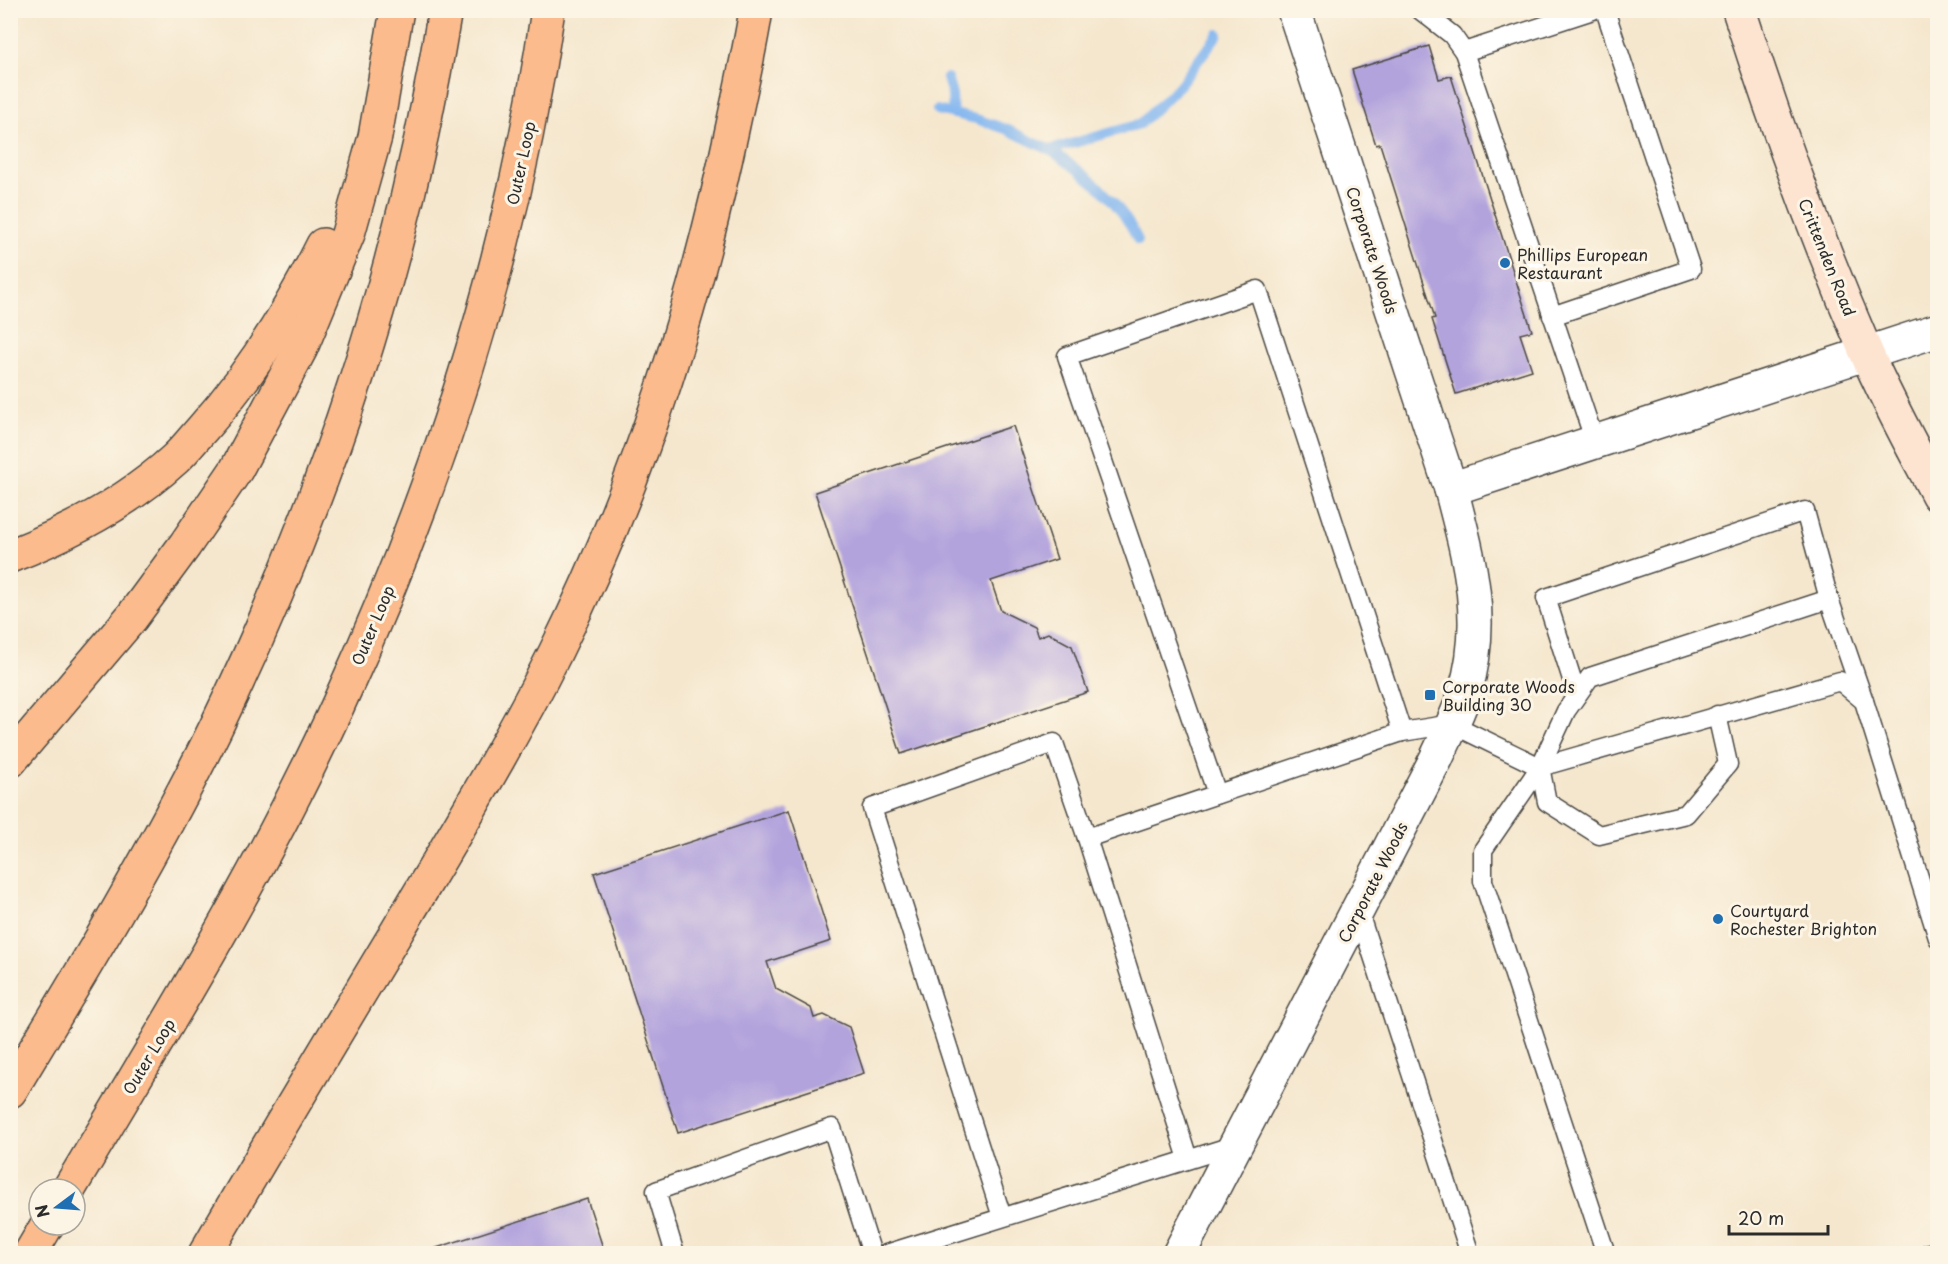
<svg xmlns="http://www.w3.org/2000/svg" width="1948" height="1264" font-family="'Playpen Sans',sans-serif">
  <style>
    .lines { fill: none; stroke-linecap: round; stroke-linejoin: round }
    .stream { stroke: #82b6f0; stroke-width: 10 }
    .building { fill: #b2a3dd }
    .lane-casing { stroke: #494743; stroke-width: 21 }
    .street-casing { stroke: #494743; stroke-width: 36 }
    .secondary-casing { stroke: #494743; stroke-width: 36 }
    .highway-casing { stroke: #494743; stroke-width: 36 }
    .lane { stroke: #fff; stroke-width: 18 }
    .street { stroke: #fff; stroke-width: 33 }
    .secondary { stroke: #fde4d1; stroke-width: 33 }
    .highway { stroke: #fbbb8c; stroke-width: 33 }
    .poi-dot { fill: #1f6fb2; stroke: #fcf5e5; stroke-width: 2 }
    .labels { text-anchor: middle; dominant-baseline: central; stroke-width: 6; stroke-linejoin: round; paint-order: stroke }
    .street-label { font-size: 16px; fill: #2b2b2b; stroke: #fcf5e5 }
    .poi-label { font-size: 16px; fill: #2b2b2b; stroke: #fcf5e5; text-anchor: start }
  </style>
  <rect width="100%" height="100%" fill="#fcf5e5"/>
  <filter id="ink" filterUnits="userSpaceOnUse"><feTurbulence type="fractalNoise" baseFrequency=".0167" numOctaves="2"/><feDisplacementMap in="SourceGraphic" scale="12" xChannelSelector="R" yChannelSelector="G"/><feConvolveMatrix kernelMatrix="1 2 1 2 8 2 1 2 1" color-interpolation-filters="sRGB"/></filter>
  <filter id="wash" filterUnits="userSpaceOnUse"><feTurbulence type="fractalNoise" baseFrequency=".008" numOctaves="4" result="noise"/><feDisplacementMap in="SourceGraphic" scale="24" xChannelSelector="R" yChannelSelector="G"/><feGaussianBlur stdDeviation="1.35" result="paint"/><feColorMatrix in="noise" values="0 0 0 0 0 0 0 0 0 0 0 0 0 0 0 0 0 1.4 0 .05"/><feComposite in="paint" operator="in"/></filter>
  <g filter="url(#wash)">
    <rect width="100%" height="100%" fill="#f5e7ce"/>
    <g class="lines">
      <g class="stream">
        <polyline points="947,78 952,95 953,114"/>
        <polyline points="937,110 976,119 1006,129 1050,150 1140,124 1180,85 1218,34"/>
        <path d="M1050,150C1086,174 1120,200 1138,240"/>
      </g>
    </g>
    <g id="blocks">
      <g class="building">
        <polygon points="1429,46 1439,79 1451,76 1532,331 1520,334 1532,370 1456,394 1432,319 1435,318 1380,144 1376,145 1352,70"/>
        <polygon points="1013,426 1057,559 991,581 1001,611 1034,627 1038,637 1048,633 1072,646 1088,692 901,754 815,492"/>
        <polygon points="789,810 831,941 767,962 776,989 811,1008 814,1018 824,1015 849,1027 864,1073 678,1133 594,873"/>
        <polygon points="587,1199 605,1254 421,1254 421,1253"/>
      </g>
    </g>
  </g>
  <g filter="url(#ink)">
    <use href="#blocks" fill-opacity="0" stroke="#494743" stroke-width="1.5"/>
    <g class="lines">
      <g class="lane-casing">
        <g id="lane">
          <polyline points="1420,10 1452,35 1464,52 1595,442"/>
          <polyline points="1464,52 1593,10"/>
          <polyline points="1552,316 1691,269 1605,10"/>
          <polyline points="1829,599 1864,701"/>
          <polyline points="1577,695 1546,598 1805,511 1829,599 1590,677 1566,711 1540,767 1483,850 1483,881 1606,1254"/>
          <polyline points="1717,715 1728,764 1686,814 1599,835 1547,802 1540,767 1840,681 1864,701 1938,938"/>
          <polyline points="1217,794 1067,356 1258,290 1402,732"/>
          <polyline points="1087,838 1402,732 1452,724 1540,767"/>
          <polyline points="1358,910 1470,1254"/>
          <polyline points="1002,1217 872,808 1054,743 1087,838 1188,1159"/>
          <polyline points="675,1254 656,1191 832,1128 872,1254"/>
          <polyline points="886,1254 1235,1145"/>
          <polyline points="1927,1254 1938,1250"/>
        </g>
      </g>
      <g class="street-casing">
        <g id="street">
          <polyline points="1451,489 1938,330"/>
          <path d="M1179,1254L1436,759C1446,737 1458,715 1465,692C1487,620 1469,558 1451,489L1294,10"/>
        </g>
      </g>
      <g class="secondary-casing">
        <path id="secondary" d="M1739,10C1776,126 1818,241 1866,352C1887,401 1913,448 1938,495"/>
      </g>
      <g class="highway-casing">
        <g id="highway">
          <path d="M10,556C69,533 128,502 175,459C185,450 194,438 203,428C252,373 290,311 323,245"/>
          <polyline points="10,761 132,617 185,545 236,470 301,348 348,234 375,137 397,10"/>
          <path d="M10,1091C82,972 155,852 216,727C326,500 405,260 445,10"/>
          <path d="M69,1189C163,1031 261,873 338,705C439,485 513,250 548,10"/>
          <polyline points="30,1254 47,1225"/>
          <path d="M205,1254C269,1144 334,1036 399,928C453,837 508,747 555,653C638,486 695,307 733,125C741,87 750,49 756,10"/>
        </g>
      </g>
      <use href="#lane" class="lane"/>
      <use href="#street" class="street"/>
      <use href="#secondary" class="secondary"/>
      <use href="#highway" class="highway"/>
    </g>
  </g>
  <g class="poi-dot">
    <circle cx="1505" cy="263" r="6"/>
    <rect x="1424" y="689" width="12" height="12" rx="3"/>
    <circle cx="1718" cy="919" r="6"/>
  </g>
  <g class="labels">
    <g class="street-label">
      <text transform="translate(520 163) rotate(-78)">Outer Loop</text>
      <text transform="translate(1373 250) rotate(72)">Corporate Woods</text>
      <text transform="translate(1828 257) rotate(68)">Crittenden Road</text>
      <text transform="translate(372 625) rotate(-67)">Outer Loop</text>
      <text transform="translate(1372 882) rotate(-63)">Corporate Woods</text>
      <text transform="translate(148 1056) rotate(-59)">Outer Loop</text>
    </g>
    <g class="poi-label">
      <text x="1517" y="254">Phillips European<tspan x="1517" dy="18">Restaurant</tspan></text>
      <text x="1442" y="686">Corporate Woods<tspan x="1442" dy="18">Building 30</tspan></text>
      <text x="1730" y="910">Courtyard<tspan x="1730" dy="18">Rochester Brighton</tspan></text>
    </g>
  </g>
  <rect width="1948" height="1264" fill="none" stroke="#fcf5e5" stroke-width="36"/>
  <g transform="translate(57 1207) rotate(254)"><circle r="28" fill="#fcf5e5" stroke="#a8a49b" stroke-width="1.5"/>
  <path d="M0-4.5L10 22L0 15L-10 22Z" fill="#1f6fb2"/>
  <text y="-9" font-size="16" font-weight="bold" text-anchor="middle" fill="#2b2b2b">N</text>
  </g>
  <path d="M1729 1225v9h99v-9" fill="none" stroke="#2b2b2b" stroke-width="3"/>
  <text x="1738" y="1225" font-size="18" fill="#2b2b2b" stroke="#fcf5e5" stroke-width="4.5" paint-order="stroke">20 m</text>
</svg>
